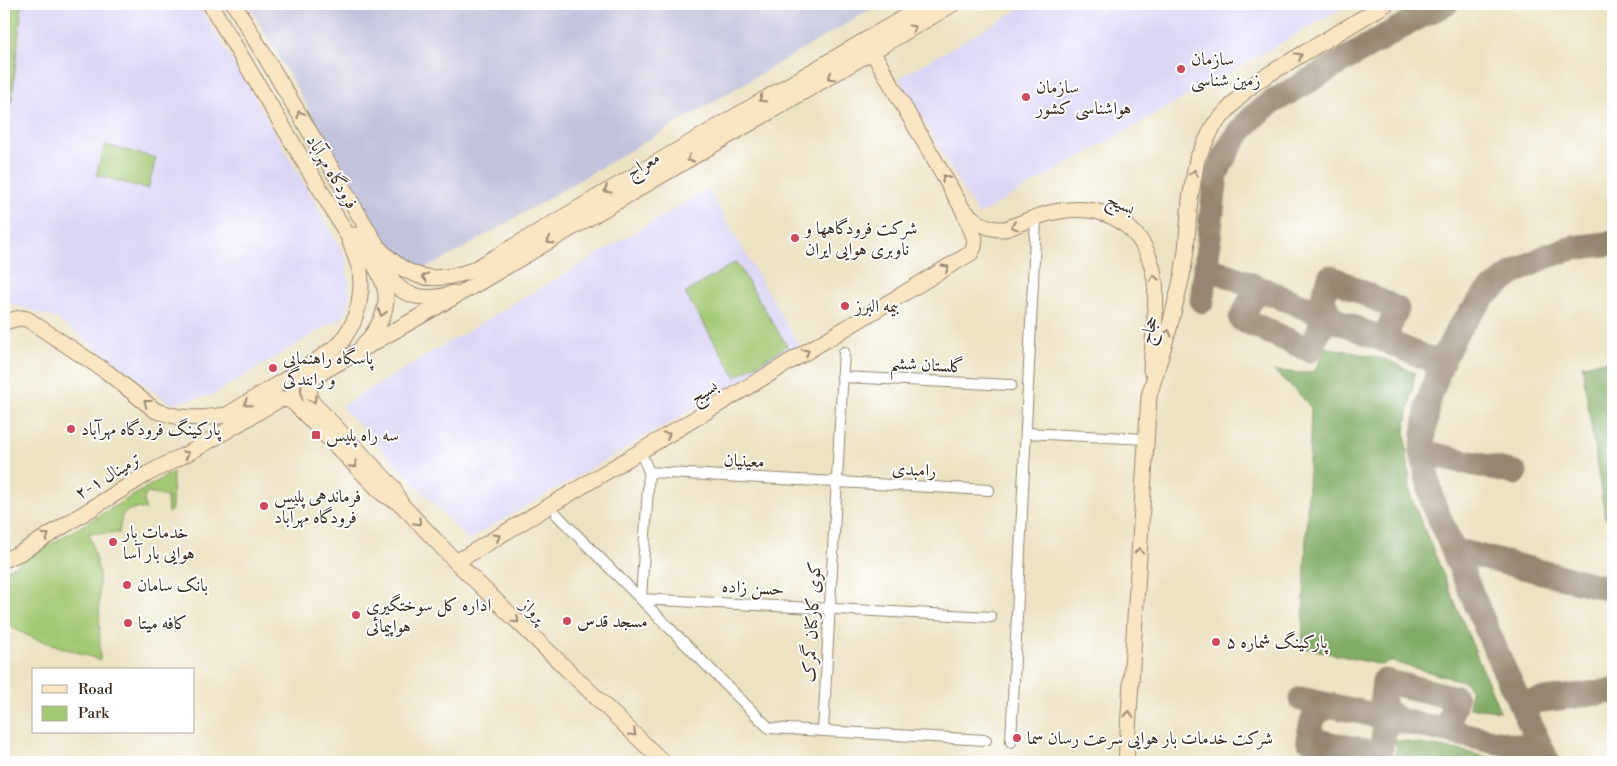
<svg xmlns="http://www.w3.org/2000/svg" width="1617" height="766" font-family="'Libre Bodoni',Amiri,serif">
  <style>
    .built { fill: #dcd6f6 }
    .industrial { fill: #c2c2dc }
    .green { fill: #a2c873; stroke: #6e7948 }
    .forest { fill: #81ac65; stroke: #5e6b42 }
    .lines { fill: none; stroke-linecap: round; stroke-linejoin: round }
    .taxiway { stroke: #948670; stroke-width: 25 }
    .minor-casing { stroke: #948670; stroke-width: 12 }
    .secondary-casing { stroke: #948670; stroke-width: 17 }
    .minor { stroke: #fff; stroke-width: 10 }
    .secondary { stroke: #fbe6c4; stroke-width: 15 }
    .oneway { stroke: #9b8871 }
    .poi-dot { fill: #d1495b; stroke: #fff; stroke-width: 2 }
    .labels { text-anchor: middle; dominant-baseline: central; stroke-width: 4; stroke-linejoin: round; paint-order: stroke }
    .poi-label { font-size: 18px; fill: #3b2a1e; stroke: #fff; text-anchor: start }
    .street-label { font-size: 18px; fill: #3b2a1e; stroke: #fff }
  </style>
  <rect width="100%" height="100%" fill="#fff"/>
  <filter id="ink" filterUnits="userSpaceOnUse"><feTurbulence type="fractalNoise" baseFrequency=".02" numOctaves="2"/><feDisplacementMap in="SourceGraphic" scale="10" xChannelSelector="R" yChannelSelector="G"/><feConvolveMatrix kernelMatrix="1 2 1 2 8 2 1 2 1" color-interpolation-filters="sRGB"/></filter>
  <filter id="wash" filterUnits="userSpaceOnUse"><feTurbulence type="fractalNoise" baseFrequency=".0096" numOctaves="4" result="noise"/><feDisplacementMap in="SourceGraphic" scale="20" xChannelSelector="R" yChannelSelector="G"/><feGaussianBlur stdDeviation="1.12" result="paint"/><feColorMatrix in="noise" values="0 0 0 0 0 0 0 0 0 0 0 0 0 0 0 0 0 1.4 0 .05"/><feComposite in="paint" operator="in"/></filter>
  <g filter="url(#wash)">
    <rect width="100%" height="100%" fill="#ece3c3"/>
    <g class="built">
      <polygon points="4,4 198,4 257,101 346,257 350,294 345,315 213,395 171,404 57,319 6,302 4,303"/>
      <polygon points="1028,4 1350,4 978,215 899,78"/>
      <polygon points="708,189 800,347 468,540 341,406"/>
    </g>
    <polygon class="industrial" points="248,4 880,4 450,256 432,265 426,267 412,266 386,243"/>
    <g class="green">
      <polygon points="4,4 22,4 12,99 4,114"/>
      <polygon points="105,145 156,158 148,189 96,175"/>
      <polygon points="736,262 787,346 736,377 685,293"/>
      <path d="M173,472L172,510L168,513L167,497L148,493C142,498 144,503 146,510C136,507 130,508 122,515L119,533H89L99,572L100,660L33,638L4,624V572Z"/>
    </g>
    <g class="forest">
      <polygon points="1326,347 1385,359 1415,373 1405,431 1411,497 1500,711 1469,708 1471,690 1465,682 1389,661 1381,665 1302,647 1311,408 1301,396 1274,371 1305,373 1315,371"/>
      <polygon points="1613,360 1613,518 1605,519 1582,365"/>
      <polygon points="1395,740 1458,750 1509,762 1393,762 1397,747"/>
    </g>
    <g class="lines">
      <g class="taxiway">
        <polyline points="1206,268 1230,276 1441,364"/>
        <polyline points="1266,291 1254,294 1241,319 1310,350 1322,324 1335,321 1322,300 1330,277 1397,309 1387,332 1392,344"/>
        <path d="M1202,301L1216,175C1228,145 1246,118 1274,101L1415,19L1446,4"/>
        <polyline points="1422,452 1515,473"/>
        <polyline points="1453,550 1611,589"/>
        <polyline points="1301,699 1543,752"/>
        <polyline points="1520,703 1613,691"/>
        <path d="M1334,706C1311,712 1313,718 1308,739L1380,754L1385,728L1397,719L1385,710L1382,697L1384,681L1456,698L1449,721L1454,731"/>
        <polyline points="1548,762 1502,665 1433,503 1422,452 1428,403 1441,364 1458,329 1485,295 1512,274 1547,256 1573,248 1613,243"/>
      </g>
    </g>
  </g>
  <g filter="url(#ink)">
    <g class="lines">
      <g class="minor-casing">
        <g id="minor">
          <polyline points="842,377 1011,385"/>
          <polyline points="1026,433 1146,439"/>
          <polyline points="640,451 649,472 641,599 991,617"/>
          <polyline points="649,472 989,490"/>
          <polyline points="557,515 769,728 986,740"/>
          <polyline points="823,731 844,352"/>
          <polyline points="1011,742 1036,218"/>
        </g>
      </g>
      <g class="secondary-casing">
        <g id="secondary">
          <path d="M234,4L378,247C407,279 432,285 473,270L927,4"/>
          <path d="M965,211C976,223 988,230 1005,229C1023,223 1042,213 1060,211C1111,203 1148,230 1155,281C1158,308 1152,343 1151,370"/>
          <path d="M355,235C365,249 381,272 385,289C390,308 377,332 363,345"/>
          <path d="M385,264C388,270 390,277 394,282C406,300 435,300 453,293"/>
          <polyline points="4,322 20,318 27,319 107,372 156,411 179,417 201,418 227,415 317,360 341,343 353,323 359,304 361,286 360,269 348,236 210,4"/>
          <path d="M297,372C292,384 291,391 295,404L383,494L401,504"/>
          <polyline points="4,560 20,553 147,474 194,450 265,408 281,399 289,400 295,404"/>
          <polyline points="456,562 971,253 974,247 975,239 962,208 868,44"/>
          <path d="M663,762L456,562L401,504L393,487L311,401C307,384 310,381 324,371L480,282L953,4"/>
          <polyline points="1126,762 1149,396 1170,325 1182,276 1186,251 1190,199 1197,159 1214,125 1245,91 1259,80 1386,4"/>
        </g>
      </g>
      <use href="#minor" class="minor"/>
      <use href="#secondary" class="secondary"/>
    </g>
    <defs><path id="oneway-chevron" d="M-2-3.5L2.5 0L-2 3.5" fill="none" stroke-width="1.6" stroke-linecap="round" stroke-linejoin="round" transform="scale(1.25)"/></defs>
    <g class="oneway">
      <use href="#oneway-chevron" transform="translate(913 28) rotate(-31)"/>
      <use href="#oneway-chevron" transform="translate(1299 56) rotate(-31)"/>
      <use href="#oneway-chevron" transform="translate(831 77) rotate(150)"/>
      <use href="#oneway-chevron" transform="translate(762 99) rotate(150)"/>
      <use href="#oneway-chevron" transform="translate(300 114) rotate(-120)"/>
      <use href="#oneway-chevron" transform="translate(690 159) rotate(150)"/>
      <use href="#oneway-chevron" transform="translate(1194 173) rotate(-78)"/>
      <use href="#oneway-chevron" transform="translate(945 178) rotate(-120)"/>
      <use href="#oneway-chevron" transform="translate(607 190) rotate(150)"/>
      <use href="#oneway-chevron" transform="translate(1014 226) rotate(162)"/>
      <use href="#oneway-chevron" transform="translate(550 241) rotate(150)"/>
      <use href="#oneway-chevron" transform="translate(946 268) rotate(-31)"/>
      <use href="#oneway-chevron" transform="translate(425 277) rotate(-169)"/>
      <use href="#oneway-chevron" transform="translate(1154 278) rotate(-98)"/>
      <use href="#oneway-chevron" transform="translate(382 313) rotate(107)"/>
      <use href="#oneway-chevron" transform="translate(1168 333) rotate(-73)"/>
      <use href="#oneway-chevron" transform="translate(806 352) rotate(-31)"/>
      <use href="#oneway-chevron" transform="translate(313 400) rotate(64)"/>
      <use href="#oneway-chevron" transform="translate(147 403) rotate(-142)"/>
      <use href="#oneway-chevron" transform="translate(247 403) rotate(148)"/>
      <use href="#oneway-chevron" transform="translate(667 435) rotate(-31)"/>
      <use href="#oneway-chevron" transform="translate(186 454) rotate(-27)"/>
      <use href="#oneway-chevron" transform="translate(354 465) rotate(46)"/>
      <use href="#oneway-chevron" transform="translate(418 522) rotate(46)"/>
      <use href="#oneway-chevron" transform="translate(46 536) rotate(-33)"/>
      <use href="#oneway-chevron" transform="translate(497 537) rotate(-31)"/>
      <use href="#oneway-chevron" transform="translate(1139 551) rotate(-86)"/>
      <use href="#oneway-chevron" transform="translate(516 620) rotate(44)"/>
      <use href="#oneway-chevron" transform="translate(1129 714) rotate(-86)"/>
      <use href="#oneway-chevron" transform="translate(633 733) rotate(44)"/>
    </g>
  </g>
  <g class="poi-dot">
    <circle cx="1181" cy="69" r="5"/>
    <circle cx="1026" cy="97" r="5"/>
    <circle cx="795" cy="238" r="5"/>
    <circle cx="845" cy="306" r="5"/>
    <circle cx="273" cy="368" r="5"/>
    <circle cx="71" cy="429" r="5"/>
    <rect x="311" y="430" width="10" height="10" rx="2.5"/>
    <circle cx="264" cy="506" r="5"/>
    <circle cx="113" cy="542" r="5"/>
    <circle cx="127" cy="585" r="5"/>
    <circle cx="356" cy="615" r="5"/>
    <circle cx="567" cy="621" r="5"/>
    <circle cx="128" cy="623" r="5"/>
    <circle cx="1216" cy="642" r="5"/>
    <circle cx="1017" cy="738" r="5"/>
  </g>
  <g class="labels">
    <g class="poi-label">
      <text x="1191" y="59">سازمان<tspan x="1191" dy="21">زمین شناسی</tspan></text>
      <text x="1036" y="87">سازمان<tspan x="1036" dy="21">هواشناسی کشور</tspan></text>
      <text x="805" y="228">شرکت فرودگاهها و<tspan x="805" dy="21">ناوبری هوایی ایران</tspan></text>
      <text x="855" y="306">بیمه البرز</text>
      <text x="283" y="358">پاسگاه راهنمایی<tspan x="283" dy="21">و رانندگی</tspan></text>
      <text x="81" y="429">پارکینگ فرودگاه مهرآباد</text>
      <text x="326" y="435">سه راه پلیس</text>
      <text x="274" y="496">فرماندهی پلیس<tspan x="274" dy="21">فرودگاه مهرآباد</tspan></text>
      <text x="123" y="532">خدمات بار<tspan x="123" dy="21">هوایی بار آسا</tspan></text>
      <text x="137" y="585">بانک سامان</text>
      <text x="366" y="605">اداره کل سوختگیری<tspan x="366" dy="21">هواپیمائی</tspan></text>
      <text x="577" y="621">مسجد قدس</text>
      <text x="138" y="623">کافه میتا</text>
      <text x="1226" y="642">پارکینگ شماره ۵</text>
      <text x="1027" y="738">شرکت خدمات بار هوایی سرعت رسان سما</text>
    </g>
    <g class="street-label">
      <text transform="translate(643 165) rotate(-30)">معراج</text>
      <text transform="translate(332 172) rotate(59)">فرودگاه مهرآباد</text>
      <text transform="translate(1121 204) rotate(27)">بسیج</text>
      <text transform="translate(1149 330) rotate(-74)">حجاج</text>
      <text transform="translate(927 365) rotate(3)">گلستان ششم</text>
      <text transform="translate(704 392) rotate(-31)">بسیج</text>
      <text transform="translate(744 461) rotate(3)">معینیان</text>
      <text transform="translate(914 470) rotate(3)">رامبدی</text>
      <text transform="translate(108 476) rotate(-31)">ترمینال ۱-۲</text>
      <text transform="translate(753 588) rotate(3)">حسن زاده</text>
      <text transform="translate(533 611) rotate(44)">پرواز</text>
      <text transform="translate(812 622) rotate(-87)">کوی کارکنان گمرک</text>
    </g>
  </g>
  <rect width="1617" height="766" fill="none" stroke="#fff" stroke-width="20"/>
  <rect x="32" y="668" width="162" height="65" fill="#ffffff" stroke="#b1aaa5"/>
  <rect x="42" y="685" width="25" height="8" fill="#fbe6c4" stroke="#b1aaa5"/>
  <text x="78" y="694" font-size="15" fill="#3b2a1e">Road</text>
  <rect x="42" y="706" width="25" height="15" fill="#a2c873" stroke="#b1aaa5"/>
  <text x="78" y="718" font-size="15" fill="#3b2a1e">Park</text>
</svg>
